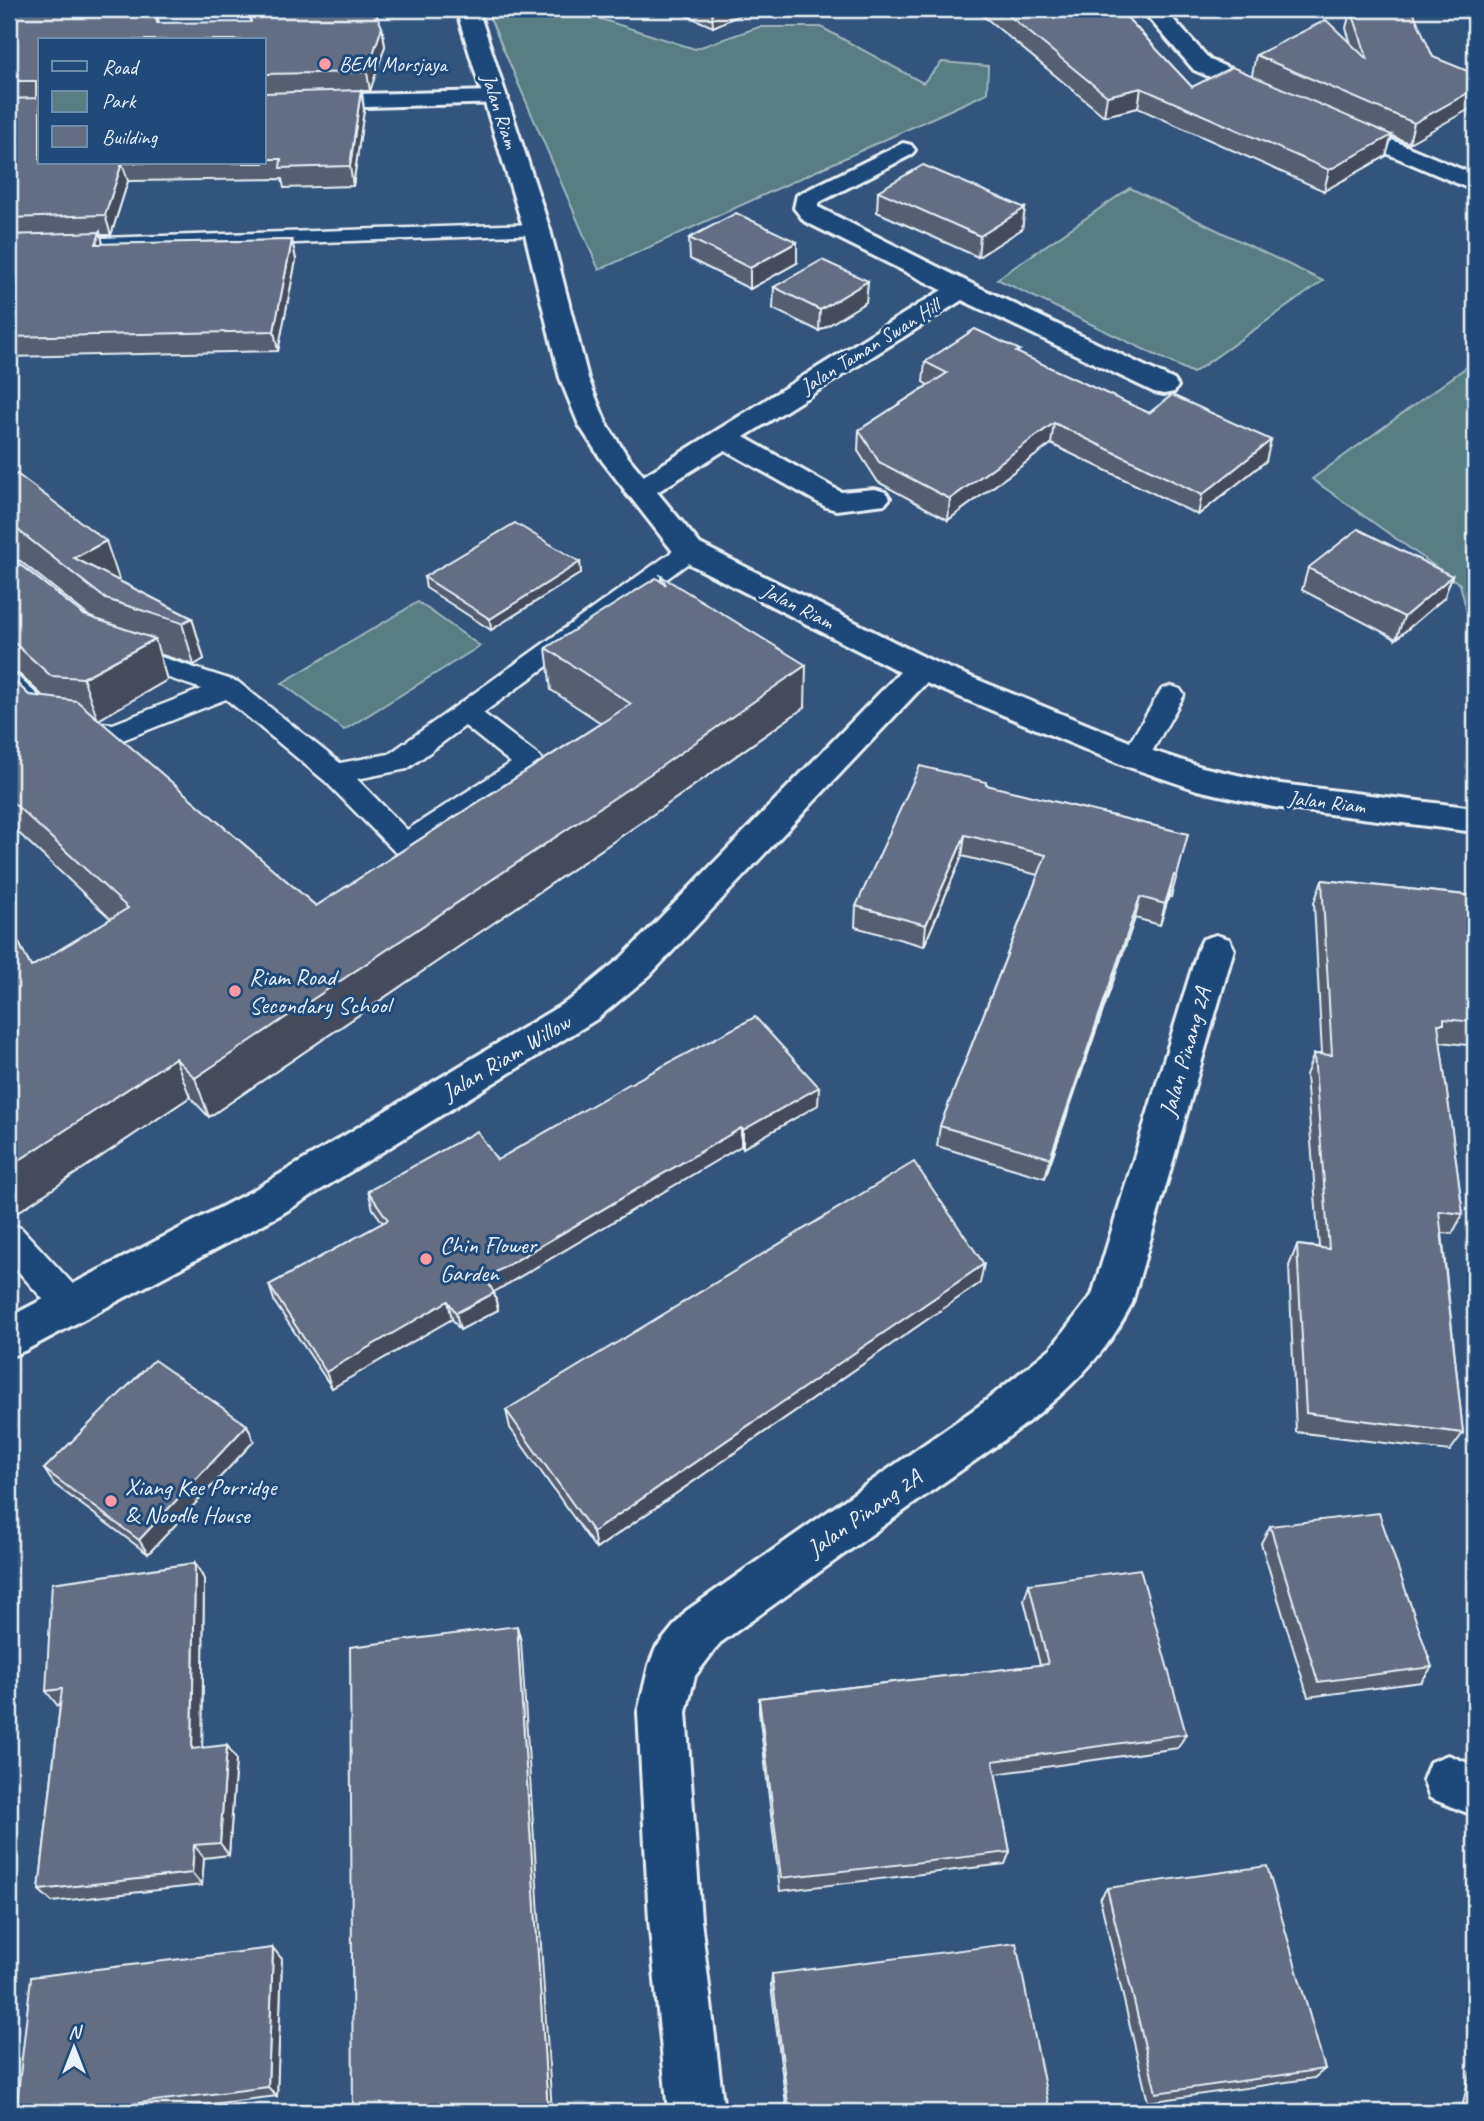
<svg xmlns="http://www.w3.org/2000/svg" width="1484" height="2121" font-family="Caveat,sans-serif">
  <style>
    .green { fill: #587d83; stroke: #a0b7be; stroke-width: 2 }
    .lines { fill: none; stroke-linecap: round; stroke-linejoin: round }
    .lane-casing { stroke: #e8f1f8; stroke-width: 5 }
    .street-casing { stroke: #e8f1f8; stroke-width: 6 }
    .secondary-casing { stroke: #e8f1f8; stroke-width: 6 }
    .lane { fill: #1f4a7a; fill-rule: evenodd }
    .street { fill: #1f4a7a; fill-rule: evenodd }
    .secondary { fill: #1f4a7a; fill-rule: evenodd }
    .wall { fill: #555e71; stroke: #e8f1f8; stroke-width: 2; fill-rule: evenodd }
    .shaded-wall { fill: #454c5c; stroke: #e8f1f8; stroke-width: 2 }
    .building { fill: #636d83; stroke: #e8f1f8; stroke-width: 2 }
    .poi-dot { fill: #ff9aa2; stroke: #1f4a7a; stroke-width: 2.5 }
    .labels { text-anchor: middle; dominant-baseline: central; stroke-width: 6; stroke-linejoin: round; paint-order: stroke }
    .far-poi-label { font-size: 21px; fill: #e8f1f8; stroke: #1f4a7a; text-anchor: start }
    .far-street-label { font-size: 21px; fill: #e8f1f8; stroke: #1f4a7a }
    .poi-label { font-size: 24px; fill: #e8f1f8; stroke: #1f4a7a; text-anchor: start }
    .street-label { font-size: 24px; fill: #e8f1f8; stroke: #1f4a7a }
  </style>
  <rect width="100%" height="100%" fill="#33547d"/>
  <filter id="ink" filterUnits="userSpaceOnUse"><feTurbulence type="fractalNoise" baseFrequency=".0143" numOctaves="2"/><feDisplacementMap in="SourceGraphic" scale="14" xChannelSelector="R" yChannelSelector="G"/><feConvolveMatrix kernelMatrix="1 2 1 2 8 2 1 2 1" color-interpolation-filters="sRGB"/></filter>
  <g filter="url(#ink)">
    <g class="green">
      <polygon points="486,9 569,9 695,49 759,27 821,27 923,83 942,62 988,66 987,93 599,270"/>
      <polygon points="1130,188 1323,281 1193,373 997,279"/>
      <polygon points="1475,361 1475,644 1460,584 1312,479"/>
      <polygon points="418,602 480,646 344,730 282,683"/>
    </g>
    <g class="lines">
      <g class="lane-casing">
        <g id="lane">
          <polygon points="537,224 544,226 547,230 544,234 101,250 94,248 91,244 94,240 101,238"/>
          <path d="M689,543L698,546L701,551L698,556L483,713L540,757L544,764L540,771L415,852L405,855L395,852L325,781L226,699L115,743L47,735L9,698V674L18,677L65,720L113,724L202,689L115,660L111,654L115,648L124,645L238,682L340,763L389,754L680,546ZM465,726L511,763L407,830L357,779L407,769Z"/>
          <polygon points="1171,686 1180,689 1184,695 1149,757 1145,764 1135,766 1125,764 1121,757 1158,695 1162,689"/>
          <polygon points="9,1224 21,1228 83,1295 88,1306 83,1317 71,1321 59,1317 9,1261"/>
        </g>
      </g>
      <g class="street-casing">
        <g id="street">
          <polygon points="1141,9 1164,9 1210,60 1277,89 1281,94 1277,99 1261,99 1194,70"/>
          <polygon points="496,91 504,93 508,98 504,103 264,110 264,96"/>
          <polygon points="1340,118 1475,175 1475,191 1332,130 1328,125 1332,120"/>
          <polygon points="903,143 911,145 915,150 911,155 818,203 818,207 970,283 1174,380 1178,386 1174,392 1164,394 1154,392 962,300 744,437 841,492 875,489 885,492 890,498 885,504 836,510 826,507 725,450 649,497 639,500 629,497 624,491 629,485 942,290 804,221 794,208 797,195"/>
          <path d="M1216,935L1229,939L1234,949L1132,1303C1090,1391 995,1445 919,1500C853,1548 786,1596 720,1643L695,1676L686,1712L701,1920L724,2112H668L649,1920L638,1712L649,1665L656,1648L686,1611L983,1403L1051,1348L1092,1295L1198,949L1203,939Z"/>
          <polygon points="1448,1755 1475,1766 1475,1816 1430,1798 1423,1780 1430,1762"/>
        </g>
      </g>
      <g class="secondary-casing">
        <polygon id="secondary" points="456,9 478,9 550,230 588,378 607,425 628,457 700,544 932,661 1147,749 1202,767 1273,783 1475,808 1475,832 1273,807 1197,790 1123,765 926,683 649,976 597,1019 280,1215 24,1351 9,1357 9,1317 252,1191 571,999 623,956 900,672 678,558 603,462 579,425 560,378 524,230"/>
      </g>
      <use href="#lane" class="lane"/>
      <use href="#street" class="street"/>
      <use href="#secondary" class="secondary"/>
    </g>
    <g class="wall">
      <path d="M9,9L159,23L382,27L385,46L370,91H362L364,110L353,186L284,188L282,179L128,181L111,235H101L103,244L292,240L296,260L278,351L9,357ZM264,40V163H40Z"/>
      <polygon points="671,9 753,9 713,27"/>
      <polygon points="975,9 1119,9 1192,87 1252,75 1256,55 1351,44 1346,28 1351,9 1433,57 1409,143 1392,136 1386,156 1324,191 1138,108 1104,116"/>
      <polygon points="878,191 1025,208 1022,229 978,257 877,212"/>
      <polygon points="689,238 797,263 750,289 690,259"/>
      <polygon points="1475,256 1475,279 1469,278"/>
      <polygon points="868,281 866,302 819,331 773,309 774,287"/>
      <polygon points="1019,354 1149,413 1266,461 1198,515 1051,444 948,520 878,482 858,451 859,430 928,385 923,382 925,362"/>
      <path d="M9,478L119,581L192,618L204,659L194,665L159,654L167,680L98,720L316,906L601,723L551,690L546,648L661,581V576L805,707L658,811L209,1117L190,1097L18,1212L9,1202V923L31,967L111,919L9,824V676L29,695L44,697L20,675L10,672H9ZM13,559L20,561L90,617L84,615Z"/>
      <polygon points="580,562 581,573 491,630 426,588 424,577"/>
      <polygon points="1308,568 1452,576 1444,598 1396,639 1302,590"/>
      <polygon points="986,785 1188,834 1171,897 1169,896 1160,925 1135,918 1045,1178 937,1146 940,1126 1038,875 962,856 924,946 855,927 856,906"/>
      <polygon points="1322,880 1475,896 1475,1046 1440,1042 1463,1214 1452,1234 1442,1233 1463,1433 1450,1451 1296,1432 1289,1266 1297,1245 1319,1247 1306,1075 1314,1054 1322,1054 1314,903"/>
      <polygon points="818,1105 743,1148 741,1146 494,1292 498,1310 460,1330 452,1319 332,1388 275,1303 269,1285 383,1223 373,1209 368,1191 497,1160"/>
      <polygon points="980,1283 596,1549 510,1428 506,1410"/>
      <polygon points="254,1441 148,1554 54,1484 44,1469"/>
      <polygon points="1270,1526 1432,1667 1421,1682 1308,1697 1261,1543"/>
      <polygon points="195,1563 204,1579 202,1747 236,1759 229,1855 204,1858 202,1885 52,1902 39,1890 60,1705 58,1706 46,1691"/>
      <polygon points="1029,1584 1186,1734 1178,1748 995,1774 1010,1852 1005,1864 780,1891 759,1712 759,1698 1040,1665 1024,1600"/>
      <polygon points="1107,1888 1325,2069 1314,2078 1148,2102 1100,1899"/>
      <polygon points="282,1959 277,2096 147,2112 16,2112"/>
      <polygon points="772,1974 1050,2112 787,2112 771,1985"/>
      <polygon points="1475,2070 1475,2112 1461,2112 1470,2073"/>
    </g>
    <g class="shaded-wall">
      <polygon points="155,9 157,9 161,40 157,23"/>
      <polygon points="712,9 753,9 713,27"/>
      <polygon points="382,27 385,46 370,91 367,72"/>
      <polygon points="1141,88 1138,108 1104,116 1107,96"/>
      <polygon points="1475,89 1475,106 1409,143 1414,123"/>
      <polygon points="361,90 364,110 353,186 350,166"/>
      <polygon points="1392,135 1386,156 1324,191 1329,170"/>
      <polygon points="122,163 128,181 111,235 105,215"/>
      <polygon points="1025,208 1022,229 978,257 980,236"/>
      <polygon points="100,232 105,252 96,244"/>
      <polygon points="292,240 296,260 278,351 274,331"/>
      <polygon points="797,242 797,263 750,289 750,268"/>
      <polygon points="868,281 866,302 819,331 820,310"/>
      <polygon points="1054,423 1051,444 948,520 950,499"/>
      <polygon points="1271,440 1266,461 1198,515 1202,495"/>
      <polygon points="106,541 120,582 74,558"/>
      <polygon points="580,562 581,573 491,630 490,619"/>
      <polygon points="1452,576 1444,598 1396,639 1404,617"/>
      <polygon points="192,618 204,659 194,665 182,623"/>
      <polygon points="155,639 167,680 98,720 83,678"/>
      <polygon points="806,665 805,707 658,811 209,1117 195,1078"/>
      <polygon points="965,835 962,856 924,946 926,925"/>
      <polygon points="1174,875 1169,896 1160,925 1165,904"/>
      <polygon points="1140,897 1135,918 1045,1178 1050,1158"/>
      <polygon points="175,1058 190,1097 18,1212 9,1195 9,1167"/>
      <polygon points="819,1087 818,1105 743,1148 743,1130"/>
      <polygon points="741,1128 741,1146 489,1295 486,1278"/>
      <polygon points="984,1264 980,1283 596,1549 593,1532"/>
      <polygon points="494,1293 498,1310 460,1330 456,1313"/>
      <polygon points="448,1301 452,1319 332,1388 326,1372"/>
      <polygon points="247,1425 254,1441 148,1554 139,1540"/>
      <polygon points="195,1563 204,1579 202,1762 192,1749"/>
      <polygon points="517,1626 521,1641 552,2112 548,2112"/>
      <polygon points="227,1745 236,1759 229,1855 220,1843"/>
      <polygon points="194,1845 204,1858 202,1885 192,1873"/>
      <polygon points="273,1948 282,1959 277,2096 268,2087"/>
    </g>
    <g class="building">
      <polygon points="9,9 155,9 157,23 251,22 248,9 374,9 382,27 367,72 264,74 264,40 40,40 40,163 122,163 105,215 9,218 9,99 36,98 36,81 9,81"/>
      <polygon points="1001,9 1119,9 1192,87 1232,67 1392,135 1329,170 1141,88 1107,96"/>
      <polygon points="1351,9 1412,9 1433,57 1475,74 1475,89 1414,123 1256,55 1326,20 1368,60"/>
      <polygon points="361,90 350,166 280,168 281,159 264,159 264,93"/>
      <polygon points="923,165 1025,208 980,236 878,191"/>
      <polygon points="736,213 797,242 750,268 689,238"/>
      <polygon points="100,232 96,244 292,240 274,331 9,337 9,235"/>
      <polygon points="822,260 868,281 820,310 774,287"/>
      <polygon points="975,329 1020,350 1016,352 1149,413 1172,395 1271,440 1202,495 1054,423 950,499 879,462 859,430 947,373 925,362"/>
      <polygon points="17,474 106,541 74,558 192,618 182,623 106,599 9,523 9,478"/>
      <polygon points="515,523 580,562 490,619 424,577"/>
      <polygon points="1358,529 1452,576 1404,617 1308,568"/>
      <polygon points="9,556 84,615 155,639 83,678 51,676 9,638"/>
      <polygon points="661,576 806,665 656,770 195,1078 175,1058 9,1167 9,923 31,967 128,908 9,799 9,676 29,695 77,701 316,906 631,704 546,648 656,578 666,585"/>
      <polygon points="920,766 986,782 986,785 1188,834 1177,876 1174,875 1165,904 1140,897 1050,1158 940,1126 1046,855 965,835 926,925 856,906"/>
      <polygon points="1322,880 1475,896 1475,1022 1444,1019 1444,1024 1438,1024 1463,1214 1439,1211 1463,1433 1306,1413 1297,1245 1329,1249 1314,1054 1332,1055"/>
      <polygon points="755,1017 819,1087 743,1130 741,1128 486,1278 494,1293 456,1313 448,1301 326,1372 269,1285 388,1220 368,1191 477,1131 497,1160 629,1084"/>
      <polygon points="914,1162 984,1264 593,1532 506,1410"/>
      <polygon points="154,1360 247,1425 139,1540 44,1469"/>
      <polygon points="1379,1513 1432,1667 1318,1682 1270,1526"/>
      <polygon points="195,1563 192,1749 227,1745 220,1843 194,1845 192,1873 39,1890 62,1689 46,1691 52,1583"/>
      <polygon points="1140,1569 1186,1734 993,1761 1010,1852 781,1878 759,1698 1048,1664 1029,1584"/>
      <polygon points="517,1626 548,2112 353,2112 350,1647"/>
      <polygon points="1267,1866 1325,2069 1156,2093 1107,1888"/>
      <polygon points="1016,1943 1050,2112 789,2112 772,1974"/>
      <polygon points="273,1948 268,2087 66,2112 16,2112 31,1977"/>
    </g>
  </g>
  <g class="poi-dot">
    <circle cx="325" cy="64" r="7"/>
    <circle cx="235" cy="991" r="7"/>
    <circle cx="426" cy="1259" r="7"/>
    <circle cx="111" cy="1501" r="7"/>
  </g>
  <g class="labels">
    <g class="far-poi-label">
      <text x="339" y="64">BEM Morsjaya</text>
    </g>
    <g class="far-street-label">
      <text transform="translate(500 111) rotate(72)">Jalan Riam</text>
      <text transform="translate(870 346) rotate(-32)">Jalan Taman Swan Hill</text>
      <text transform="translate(798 606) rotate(27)">Jalan Riam</text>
      <text transform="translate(1327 802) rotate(7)">Jalan Riam</text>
    </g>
    <g class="poi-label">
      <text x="249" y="977">Riam Road<tspan x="249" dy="28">Secondary School</tspan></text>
      <text x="440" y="1245">Chin Flower<tspan x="440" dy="28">Garden</tspan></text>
      <text x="125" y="1487">Xiang Kee Porridge<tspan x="125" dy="28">&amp; Noodle House</tspan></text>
    </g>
    <g class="street-label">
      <text transform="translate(1185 1052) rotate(-74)">Jalan Pinang 2A</text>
      <text transform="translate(506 1057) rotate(-31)">Jalan Riam Willow</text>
      <text transform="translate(864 1513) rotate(-35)">Jalan Pinang 2A</text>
    </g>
  </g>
  <rect width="1484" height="2121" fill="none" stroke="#1f4a7a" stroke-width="35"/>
  <rect x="18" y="18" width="1449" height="2086" fill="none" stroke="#e8f1f8" stroke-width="2.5" filter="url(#ink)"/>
  <rect x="38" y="38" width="228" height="126" fill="#1f4a7a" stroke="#6f8dac" stroke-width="2"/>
  <rect x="52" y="61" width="35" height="10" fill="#1f4a7a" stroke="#6f8dac" stroke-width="2"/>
  <text x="102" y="74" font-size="21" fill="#e8f1f8">Road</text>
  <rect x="52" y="91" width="35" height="21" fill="#587d83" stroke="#6f8dac" stroke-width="2"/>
  <text x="102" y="108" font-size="21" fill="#e8f1f8">Park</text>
  <rect x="52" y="126" width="35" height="21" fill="#636d83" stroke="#6f8dac" stroke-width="2"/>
  <text x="102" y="144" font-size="21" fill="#e8f1f8">Building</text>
  <g transform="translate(74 2048)" stroke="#1f4a7a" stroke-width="5" paint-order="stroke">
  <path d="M0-5L12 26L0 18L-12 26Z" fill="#e8f1f8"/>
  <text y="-10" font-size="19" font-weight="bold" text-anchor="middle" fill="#e8f1f8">N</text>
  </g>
</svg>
